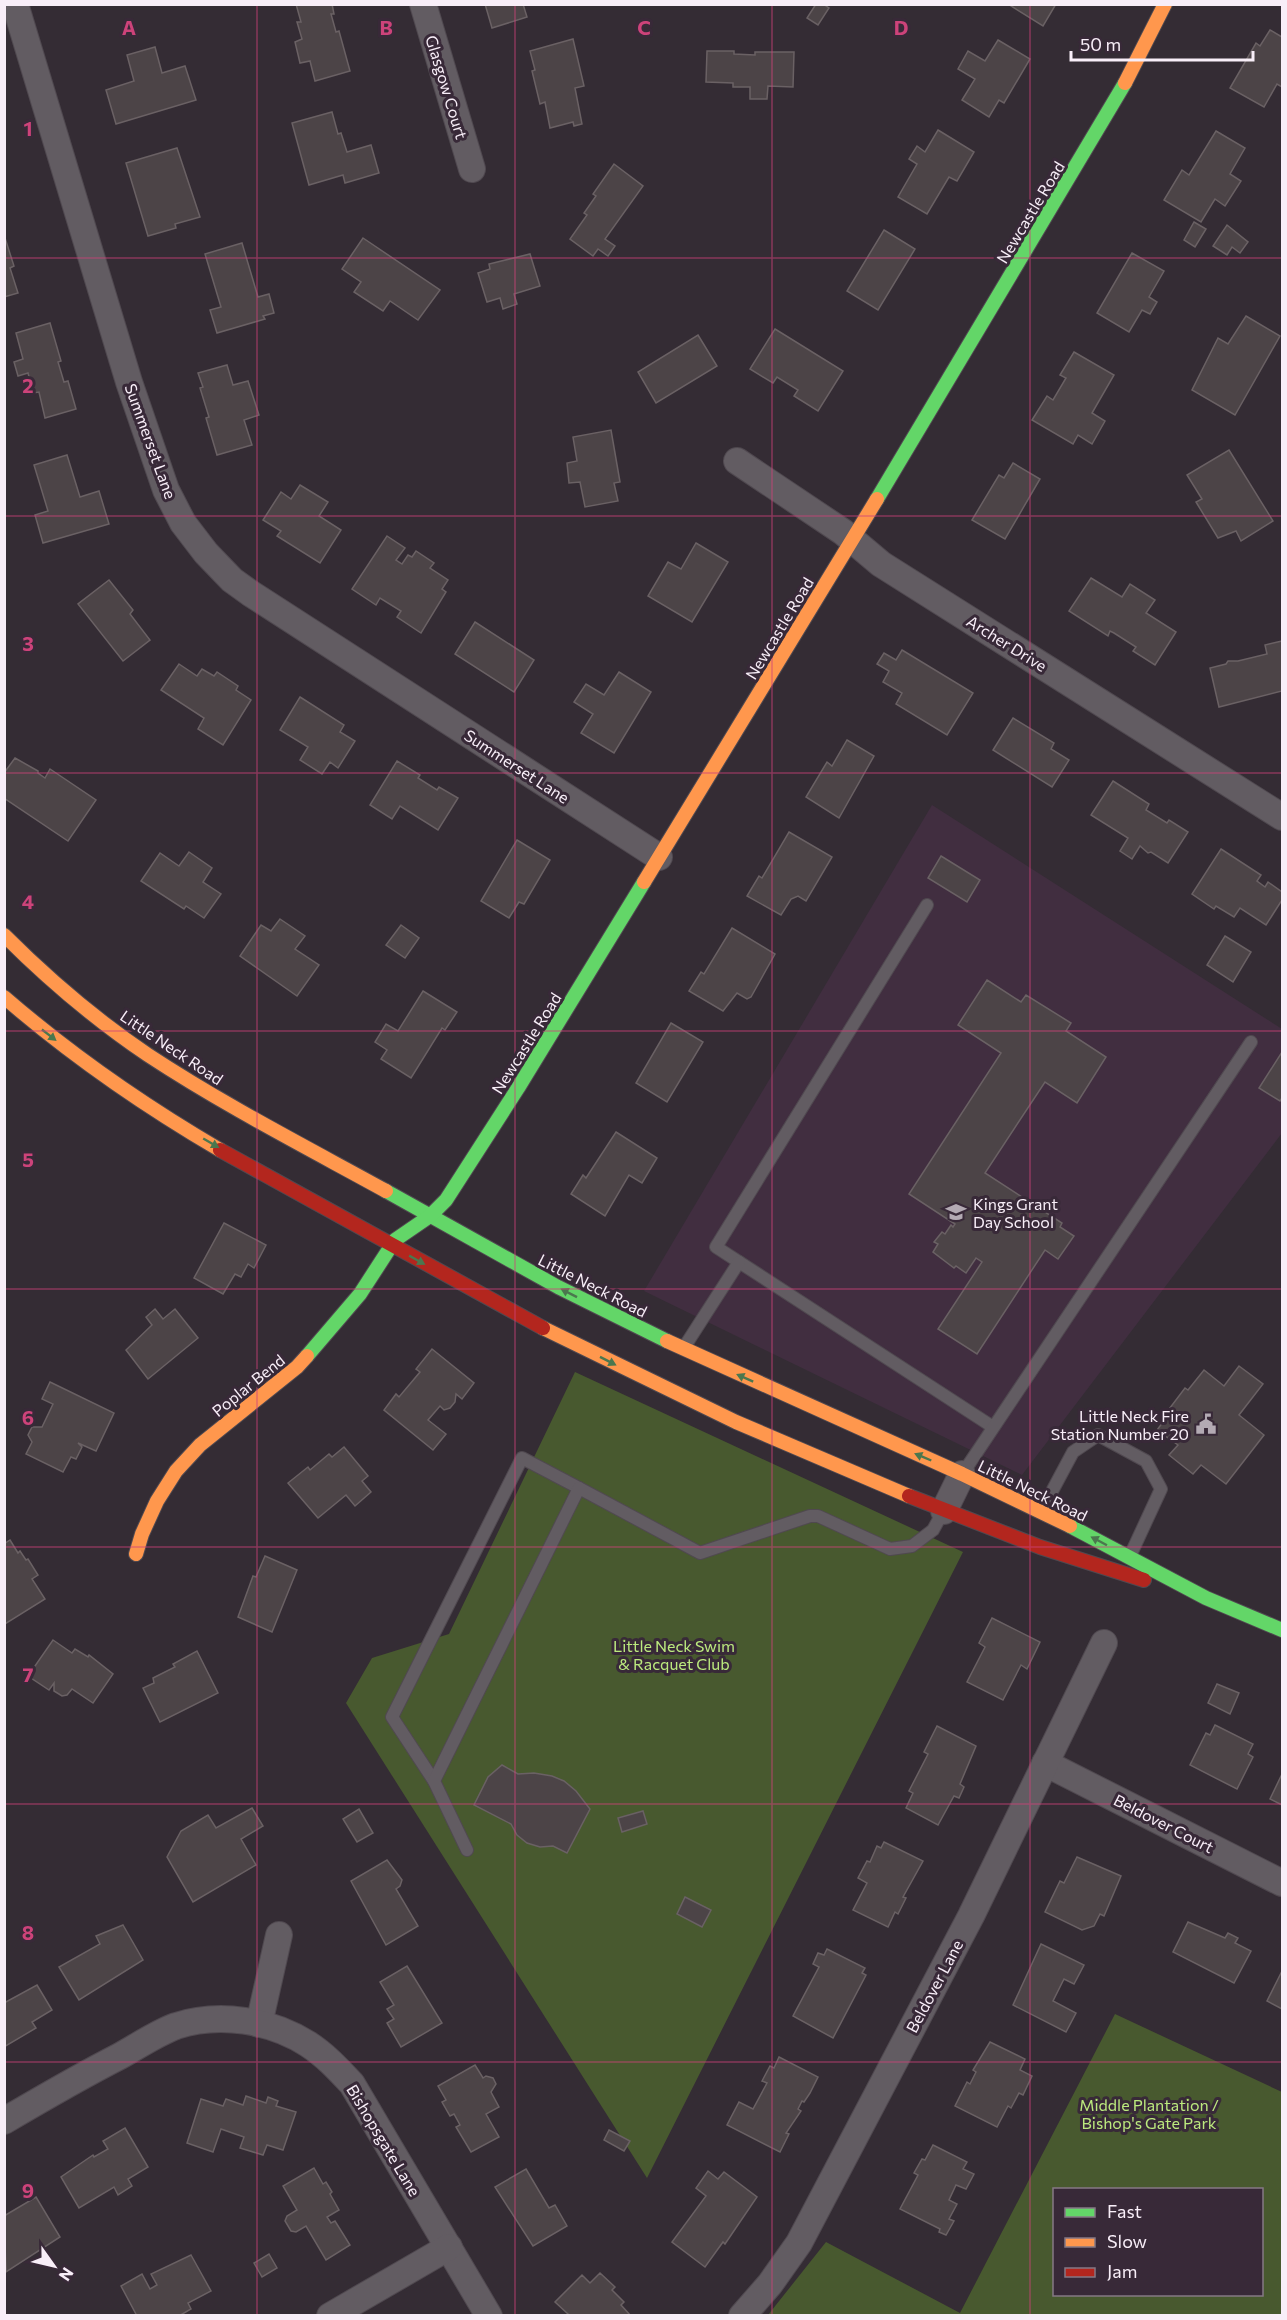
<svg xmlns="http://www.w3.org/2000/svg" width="1287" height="2320" font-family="Commissioner,sans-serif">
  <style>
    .built { fill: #412e40 }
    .green { fill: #48592f; fill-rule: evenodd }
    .building { fill: #4c4447; stroke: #6a6164; stroke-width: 1.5 }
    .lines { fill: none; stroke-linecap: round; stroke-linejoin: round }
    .lane-casing { stroke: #504950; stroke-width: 14 }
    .street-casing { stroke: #504950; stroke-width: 28 }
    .fast-casing { stroke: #504950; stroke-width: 16 }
    .slow-casing { stroke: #504950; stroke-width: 16 }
    .jam-casing { stroke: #504950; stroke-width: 16 }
    .lane { stroke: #625c62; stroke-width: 12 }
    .street { stroke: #625c62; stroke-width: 26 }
    .fast { stroke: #63d668; stroke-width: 14 }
    .slow { stroke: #ff974d; stroke-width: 14 }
    .jam { stroke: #b3261e; stroke-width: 14 }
    .oneway { fill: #4b774e }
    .grid { fill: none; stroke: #cd437a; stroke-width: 1.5; stroke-opacity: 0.55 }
    .labels { text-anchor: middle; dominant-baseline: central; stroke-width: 6; stroke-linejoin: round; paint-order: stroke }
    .street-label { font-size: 16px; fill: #f8eef8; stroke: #382938 }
    .poi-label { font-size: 16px; fill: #f8eef8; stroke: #382938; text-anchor: start }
    .park-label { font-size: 16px; fill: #bcea7e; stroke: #382938 }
    .grid-label { font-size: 20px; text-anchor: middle; font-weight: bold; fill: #cd437a; stroke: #382938; stroke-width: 6; stroke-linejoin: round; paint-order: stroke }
  </style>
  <rect width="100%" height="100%" fill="#342c34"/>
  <polygon class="built" points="932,805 1282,1029 1282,1133 1022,1475 644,1291"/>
  <g class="green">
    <polygon points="575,1372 963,1552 647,2178 346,1703 372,1658 449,1634"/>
    <path d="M1115,2014L1282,2092V2315H768L826,2242L960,2313ZM1054,2190H1262V2294H1054Z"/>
  </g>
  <g class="building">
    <polygon points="296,4 332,4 334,14 331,14 336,32 339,31 350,71 315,81 310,61 300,63 295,42 302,39 297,22 301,22"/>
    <polygon points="485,4 523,4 527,17 492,28"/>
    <polygon points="816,4 823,4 829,8 818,25 807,18"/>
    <polygon points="1008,4 1056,4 1043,26"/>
    <polygon points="1270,30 1282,37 1282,87 1277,84 1264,107 1230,88 1256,43 1260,46"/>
    <polygon points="573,39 584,86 575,88 582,124 574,126 573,122 550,128 545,102 540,104 532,71 535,70 530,51"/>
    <polygon points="998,40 1030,59 1004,103 999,100 989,117 962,100 975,79 958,69 968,51 985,61"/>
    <polygon points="155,47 162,73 185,66 196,100 116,124 106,90 134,81 127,55"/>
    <polygon points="707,51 734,51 734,54 755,55 755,52 794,52 793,87 768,86 767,99 750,99 750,87 733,87 733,83 706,82"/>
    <polygon points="332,112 338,134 341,133 347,152 371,145 379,173 345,183 343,175 309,185 292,123"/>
    <polygon points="938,130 974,152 957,181 949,177 927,214 898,197 917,164 909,159 917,146 925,152"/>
    <polygon points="1216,131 1245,148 1230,174 1241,181 1225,206 1215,199 1201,222 1164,200 1182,170 1189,175"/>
    <polygon points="177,148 200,217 175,224 176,228 148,236 126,163"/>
    <polygon points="614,164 643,186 605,239 615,246 608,256 598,249 593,256 570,239 587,215 584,213 596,196 593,194"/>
    <polygon points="1194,222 1206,229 1195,247 1184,240"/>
    <polygon points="1227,225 1248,242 1240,253 1232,247 1227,255 1213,246"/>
    <polygon points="884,230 915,249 878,310 847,291"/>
    <polygon points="5,238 14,266 10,268 18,293 4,297"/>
    <polygon points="363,238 440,290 418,320 390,301 383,311 354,292 361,282 342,269"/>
    <polygon points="242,243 258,297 269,294 274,313 263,316 265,319 217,333 210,310 221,307 205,254"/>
    <polygon points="1132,253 1164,271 1149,297 1157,302 1150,314 1142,310 1129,332 1097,313"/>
    <polygon points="530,254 540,286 514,294 517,304 503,309 500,298 487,302 478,273 490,269 489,264"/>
    <polygon points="1246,316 1280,336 1235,415 1192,390 1218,338 1228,344"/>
    <polygon points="50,323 61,361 58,362 64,382 68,381 76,409 45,418 39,392 33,393 28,373 18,376 14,362 23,359 16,333"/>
    <polygon points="775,329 843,371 818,411 794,396 798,390 777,377 773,383 750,369"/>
    <polygon points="698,335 717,366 656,403 638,372"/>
    <polygon points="1074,352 1114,375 1092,413 1105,421 1092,444 1078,435 1073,444 1032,420 1047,396 1053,400 1066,378 1060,375"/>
    <polygon points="227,365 233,385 248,381 259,415 244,420 252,445 217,455 206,418 209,417 200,388 203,387 198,373"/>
    <polygon points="611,430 620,482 614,483 618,501 585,507 580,482 569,483 567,463 577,461 573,437"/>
    <polygon points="1229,450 1273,521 1241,541 1236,531 1218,538 1196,502 1202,499 1187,475"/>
    <polygon points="67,455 80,497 99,491 109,524 43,543 35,515 48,511 34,465"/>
    <polygon points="1013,463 1040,479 1005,539 972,520 999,475 1004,478"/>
    <polygon points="300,485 328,502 319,516 341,530 320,563 277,536 281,531 263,520 281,492 291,499"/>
    <polygon points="387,536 405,548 396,560 402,564 408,555 412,557 416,551 434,563 430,568 448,580 442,589 446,592 421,633 397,617 401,611 380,598 376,605 352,589"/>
    <polygon points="696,543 728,562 692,622 648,596 668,562 681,569"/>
    <polygon points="1091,578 1122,597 1130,584 1155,600 1146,613 1176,632 1155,665 1133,651 1136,647 1114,633 1110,631 1108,636 1069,611"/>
    <polygon points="109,580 133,610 130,614 150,640 123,661 78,604"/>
    <polygon points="475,622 534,660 514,692 455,654"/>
    <polygon points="1282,641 1282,691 1219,707 1210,668 1226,664 1228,661 1238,661 1267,654 1265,645"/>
    <polygon points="902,650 973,693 947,735 896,704 902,693 883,682 889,671 877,664 884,653 896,660"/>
    <polygon points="179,664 197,676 202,669 214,676 217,672 238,686 236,690 251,700 223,745 198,729 204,718 161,690"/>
    <polygon points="619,672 651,692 614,753 581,733 593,714 574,702 586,684 604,695"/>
    <polygon points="300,697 344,725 340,732 355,741 338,768 330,762 322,774 300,760 308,747 280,730"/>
    <polygon points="1013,718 1054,743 1051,749 1069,760 1052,787 993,750"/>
    <polygon points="847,740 874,756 839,818 806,797 827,762 832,766"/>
    <polygon points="15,758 38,771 38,773 45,778 50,769 96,800 68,841 4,798 4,773"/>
    <polygon points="397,761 420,775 418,778 437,790 439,787 458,798 438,830 400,806 392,819 370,805"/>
    <polygon points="1113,781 1149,804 1146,810 1167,823 1169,820 1188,832 1168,863 1151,852 1148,853 1140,846 1132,859 1120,851 1128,838 1091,815"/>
    <polygon points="789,832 832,857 806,901 798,896 791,899 781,915 747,896 759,876 762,878"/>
    <polygon points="517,840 550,860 524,904 519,902 509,918 481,901"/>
    <polygon points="1221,849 1261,875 1257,881 1265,887 1268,882 1282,892 1282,900 1266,925 1240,908 1234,917 1216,906 1214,909 1192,894"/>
    <polygon points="189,852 212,868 203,882 221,894 204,918 186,906 184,909 141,881 160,853 179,866"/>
    <polygon points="941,856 980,880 967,902 928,878"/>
    <polygon points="280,919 305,936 295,949 319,965 297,996 240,956 261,925 271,931"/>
    <polygon points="401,925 419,938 405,958 386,945"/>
    <polygon points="732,928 775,954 751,997 747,999 737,993 723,1011 689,991 701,972 704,974"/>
    <polygon points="1225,936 1251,952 1233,982 1207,965"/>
    <polygon points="987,980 1021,1002 1026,995 1071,1023 1066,1031 1106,1057 1077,1103 1045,1082 985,1173 1062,1223 1060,1227 1074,1236 1058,1259 1045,1250 977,1354 938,1329 982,1262 976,1258 966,1273 956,1266 954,1268 933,1252 938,1244 934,1242 942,1232 945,1234 951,1225 953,1227 955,1224 909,1194 1001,1053 958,1025"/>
    <polygon points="423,991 457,1012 445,1030 442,1028 411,1078 381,1059 387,1050 375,1042 386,1024 398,1031"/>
    <polygon points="671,1023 703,1042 667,1102 636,1083"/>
    <polygon points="1282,1052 1282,1098 1280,1101 1259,1088"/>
    <polygon points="616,1132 657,1158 642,1183 629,1175 605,1216 571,1194 583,1175 586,1178"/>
    <polygon points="224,1223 266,1245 254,1268 248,1264 241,1277 235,1274 223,1294 194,1278"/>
    <polygon points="155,1309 163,1319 175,1309 198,1338 148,1379 126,1350 152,1325 146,1317"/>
    <polygon points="432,1349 474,1383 462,1399 456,1394 455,1402 450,1408 444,1410 440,1406 428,1420 446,1434 433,1450 384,1410 396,1394 399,1397 420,1372 416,1369"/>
    <polygon points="1239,1366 1263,1384 1239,1415 1264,1435 1226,1484 1201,1465 1193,1474 1169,1455 1178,1445 1157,1430 1166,1418 1163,1417 1185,1388 1188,1390 1204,1370 1224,1386"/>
    <polygon points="50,1382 114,1413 96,1451 78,1443 82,1447 76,1459 71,1457 63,1472 26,1454 32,1442 28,1435 32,1427 42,1427 53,1404 42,1399"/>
    <polygon points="344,1447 368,1476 362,1481 371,1492 355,1506 346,1495 318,1518 288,1483 308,1467 310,1470 329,1454 332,1457"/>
    <polygon points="10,1540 18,1553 20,1551 26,1560 28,1559 38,1575 32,1579 45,1599 5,1624 4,1544"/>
    <polygon points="265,1556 297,1570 272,1632 238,1617 253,1576 256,1577"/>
    <polygon points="992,1618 1040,1642 1027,1669 1021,1665 1003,1700 967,1682 985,1647 979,1643"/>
    <polygon points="53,1640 72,1653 75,1649 88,1657 89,1655 113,1674 93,1703 72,1689 67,1695 62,1696 54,1691 54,1683 49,1690 28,1676"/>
    <polygon points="197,1651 218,1693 160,1722 143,1688 154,1683 153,1678 175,1667 173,1664"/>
    <polygon points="1217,1684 1239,1693 1230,1714 1208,1703"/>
    <polygon points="1215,1725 1253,1744 1248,1754 1253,1757 1237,1789 1190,1765 1206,1733 1210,1735"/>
    <polygon points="937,1726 976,1746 960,1784 964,1787 959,1798 954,1796 938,1825 906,1808 913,1793 909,1791 928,1754 924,1752"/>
    <polygon points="502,1765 518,1774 534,1773 552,1776 564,1781 576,1791 590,1809 567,1853 553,1846 540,1847 527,1843 517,1835 511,1824 474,1805 488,1777"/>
    <polygon points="1282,1774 1282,1805 1270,1799"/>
    <polygon points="252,1808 263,1826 241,1839 256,1865 193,1902 167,1857 181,1831 208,1815 216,1828"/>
    <polygon points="359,1809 373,1833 357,1842 343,1819"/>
    <polygon points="643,1811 647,1824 622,1832 618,1818"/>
    <polygon points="884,1842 923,1861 903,1897 906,1898 898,1914 895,1912 888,1927 853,1910 867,1883 858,1878 867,1861 870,1862 877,1846 881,1848"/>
    <polygon points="1077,1857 1121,1876 1104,1916 1100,1914 1094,1926 1082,1930 1045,1912 1060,1881 1064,1883"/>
    <polygon points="387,1860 402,1880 400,1886 396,1889 418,1926 386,1945 351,1881"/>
    <polygon points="685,1897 711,1910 702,1927 677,1914"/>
    <polygon points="1188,1922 1225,1938 1228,1933 1238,1938 1235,1943 1251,1951 1234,1983 1173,1952"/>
    <polygon points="123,1925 143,1960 79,2000 59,1967 100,1944 96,1936"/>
    <polygon points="1041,1944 1084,1965 1074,1984 1064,1979 1053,2001 1076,2013 1066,2032 1013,2005"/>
    <polygon points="827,1949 865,1968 862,1973 866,1975 833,2038 793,2016 819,1967 813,1964 818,1953 824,1955"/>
    <polygon points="407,1966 442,2023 401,2047 387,2023 394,2019 387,2009 394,2005 380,1982"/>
    <polygon points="1282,1971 1282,2009 1267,2001"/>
    <polygon points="37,1985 52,2010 32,2022 36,2028 4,2047 4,2003"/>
    <polygon points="990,2042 1025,2059 1020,2070 1032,2076 1023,2095 1019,2093 1011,2108 1008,2106 997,2127 955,2106 967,2082 970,2084 976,2072 973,2070"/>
    <polygon points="779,2057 818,2077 810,2093 804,2102 802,2101 798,2109 801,2111 786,2133 789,2134 780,2152 727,2125 739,2102 753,2109 767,2083 762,2081 770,2066 774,2068"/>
    <polygon points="475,2065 483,2078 486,2076 493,2078 496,2084 491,2092 499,2107 486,2114 499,2137 471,2152 456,2127 460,2125 454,2114 450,2116 442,2102 446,2100 438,2086"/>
    <polygon points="246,2096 266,2103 268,2097 278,2101 276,2106 296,2112 283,2150 267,2145 263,2155 240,2148 244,2137 221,2129 213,2152 187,2143 201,2099 223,2106 226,2099 243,2105"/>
    <polygon points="125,2128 148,2167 128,2179 132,2186 118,2195 114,2187 79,2208 61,2177 93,2155 94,2157 108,2149 103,2141"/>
    <polygon points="609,2130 630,2141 624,2151 604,2140"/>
    <polygon points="933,2145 967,2162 963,2169 974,2174 966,2189 956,2185 949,2200 957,2204 949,2219 954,2221 946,2235 939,2232 940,2229 900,2209 918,2175 914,2173 922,2159 925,2160"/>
    <polygon points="314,2168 323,2184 326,2182 332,2192 330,2194 339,2210 327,2217 331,2223 335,2221 350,2245 326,2260 306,2226 296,2232 291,2231 285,2221 287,2216 297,2210 283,2186"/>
    <polygon points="526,2169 549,2208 555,2205 567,2226 533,2246 495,2187"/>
    <polygon points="708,2171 718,2179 724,2172 757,2197 725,2244 723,2242 705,2267 672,2242 706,2196 696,2188"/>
    <polygon points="36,2197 60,2237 6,2272 4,2216"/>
    <polygon points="269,2254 277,2268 262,2277 254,2263"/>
    <polygon points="191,2255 211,2291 188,2303 191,2309 179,2316 137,2316 121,2286 142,2274 150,2289 157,2285 151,2274"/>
    <polygon points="600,2273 615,2287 612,2290 624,2302 621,2305 631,2316 566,2316 568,2314 555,2302 582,2275 590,2283"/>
  </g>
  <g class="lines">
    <g class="lane-casing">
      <g id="lane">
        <polyline points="927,905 716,1247 993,1427"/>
        <polyline points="683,1349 739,1262"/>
        <polyline points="963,1473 1251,1042"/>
        <polyline points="1042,1510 1073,1452 1098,1435 1146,1461 1161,1489 1130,1556"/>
        <polyline points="434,1781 392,1717 522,1458 579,1488"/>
        <polyline points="467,1850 434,1781 579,1488 700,1553 810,1516 818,1516 890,1549 912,1546 933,1530 943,1512"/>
      </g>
    </g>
    <g class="street-casing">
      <g id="street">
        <polyline points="15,4 129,382 166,490 183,523 206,553 232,580 250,593 659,857"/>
        <polyline points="423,4 472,169"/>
        <polyline points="737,461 843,532 881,564 1282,817"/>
        <polyline points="944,1511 962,1474"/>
        <polyline points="1045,1763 1282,1883"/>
        <polyline points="259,2024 279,1935"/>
        <path d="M4,2121C43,2098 81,2076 120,2056C138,2046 157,2033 176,2026C219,2012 271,2020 308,2044C325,2055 338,2069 352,2084L489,2316"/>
        <polyline points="330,2316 449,2247"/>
        <polyline points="742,2316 770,2284 799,2243 971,1916 1104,1643"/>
      </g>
    </g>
    <g class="fast-casing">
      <g id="fast">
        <polyline points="877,499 1125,83"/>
        <polyline points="386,1191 558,1287 667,1341"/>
        <polyline points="307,1356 360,1294 395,1240 430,1216 446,1200 518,1088 644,882"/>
        <polyline points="1070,1526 1206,1598 1282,1630"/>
      </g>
    </g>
    <g class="slow-casing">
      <g id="slow">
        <polyline points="1125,83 1165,4"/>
        <polyline points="644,882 877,499"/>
        <path d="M4,935C48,979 96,1020 148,1055C224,1105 306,1147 386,1191"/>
        <path d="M4,997C71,1055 143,1105 220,1150"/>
        <polyline points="543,1328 736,1422 909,1496"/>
        <polyline points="667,1341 962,1474 1070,1526"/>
        <polyline points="136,1554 142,1534 157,1501 176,1471 200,1445 297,1367 307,1356"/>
      </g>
    </g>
    <g class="jam-casing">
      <g id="jam">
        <polyline points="220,1150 543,1328"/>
        <polyline points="909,1496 1040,1547 1144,1580"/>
      </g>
    </g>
    <use href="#lane" class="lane"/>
    <use href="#street" class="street"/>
    <use href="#fast" class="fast"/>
    <use href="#slow" class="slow"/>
    <use href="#jam" class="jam"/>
  </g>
  <defs><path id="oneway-solid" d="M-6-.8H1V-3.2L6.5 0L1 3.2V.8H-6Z" transform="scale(1.5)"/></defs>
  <g class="oneway">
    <use href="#oneway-solid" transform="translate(49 1035) rotate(38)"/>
    <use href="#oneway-solid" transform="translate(211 1143) rotate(30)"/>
    <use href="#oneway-solid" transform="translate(417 1260) rotate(29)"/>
    <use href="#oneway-solid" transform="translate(569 1293) rotate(-153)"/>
    <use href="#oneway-solid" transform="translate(608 1361) rotate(27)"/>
    <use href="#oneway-solid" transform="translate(745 1378) rotate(-156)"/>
    <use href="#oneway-solid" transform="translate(923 1457) rotate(-157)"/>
    <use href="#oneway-solid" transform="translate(1099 1541) rotate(-152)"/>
  </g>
  <path class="grid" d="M257,4V2316M515,4V2316M772,4V2316M1030,4V2316M4,258H1282M4,516H1282M4,773H1282M4,1031H1282M4,1289H1282M4,1547H1282M4,1804H1282M4,2062H1282"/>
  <defs>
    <g id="school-bare" transform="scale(1.62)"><path d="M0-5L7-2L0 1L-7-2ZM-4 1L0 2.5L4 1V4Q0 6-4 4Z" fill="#b3aab3" stroke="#382938" stroke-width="2.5" paint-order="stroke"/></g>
    <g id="civic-bare" transform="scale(1.62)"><path d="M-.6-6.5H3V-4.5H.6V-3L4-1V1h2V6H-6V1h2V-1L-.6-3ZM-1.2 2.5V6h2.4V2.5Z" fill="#b3aab3" stroke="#382938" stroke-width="2.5" paint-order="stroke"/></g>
  </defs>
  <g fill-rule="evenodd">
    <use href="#school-bare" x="956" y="1212"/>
    <use href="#civic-bare" x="1206" y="1424"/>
  </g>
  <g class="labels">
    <g class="street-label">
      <text transform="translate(447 87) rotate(73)">Glasgow Court</text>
      <text transform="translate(1030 212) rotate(-59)">Newcastle Road</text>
      <text transform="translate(151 441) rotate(70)">Summerset Lane</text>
      <text transform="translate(779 628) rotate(-59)">Newcastle Road</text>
      <text transform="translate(1007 643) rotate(32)">Archer Drive</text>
      <text transform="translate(517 766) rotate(33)">Summerset Lane</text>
      <text transform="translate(526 1043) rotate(-58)">Newcastle Road</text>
      <text transform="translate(172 1047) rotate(34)">Little Neck Road</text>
      <text transform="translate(593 1285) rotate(27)">Little Neck Road</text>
      <text transform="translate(248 1385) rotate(-39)">Poplar Bend</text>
      <text transform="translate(1033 1490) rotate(26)">Little Neck Road</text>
      <text transform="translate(1164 1823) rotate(27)">Beldover Court</text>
      <text transform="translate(934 1986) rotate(-62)">Beldover Lane</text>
      <text transform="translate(384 2140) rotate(59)">Bishopsgate Lane</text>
    </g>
    <g class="poi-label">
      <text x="973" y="1203">Kings Grant<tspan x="973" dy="18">Day School</tspan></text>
      <text x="1189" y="1415" text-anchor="end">Little Neck Fire<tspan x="1189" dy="18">Station Number 20</tspan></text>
    </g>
    <g class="park-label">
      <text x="674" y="1645">Little Neck Swim<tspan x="674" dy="18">&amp; Racquet Club</tspan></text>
      <text x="1149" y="2104">Middle Plantation /<tspan x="1149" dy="18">Bishop's Gate Park</tspan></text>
    </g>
  </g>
  <g class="grid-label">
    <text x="129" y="35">A</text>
    <text x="386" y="35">B</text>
    <text x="644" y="35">C</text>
    <text x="901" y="35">D</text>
    <text x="28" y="136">1</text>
    <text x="28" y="393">2</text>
    <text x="28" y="651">3</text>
    <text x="28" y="909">4</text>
    <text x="28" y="1167">5</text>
    <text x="28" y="1425">6</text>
    <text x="28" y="1682">7</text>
    <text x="28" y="1940">8</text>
    <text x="28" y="2198">9</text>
  </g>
  <rect width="1287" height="2320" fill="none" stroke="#f8eef8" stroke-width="12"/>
  <rect x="1053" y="2188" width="210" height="108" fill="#382938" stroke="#857885" stroke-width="1.5"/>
  <rect x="1065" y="2208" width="30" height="9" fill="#63d668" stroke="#857885" stroke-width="1.5"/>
  <text x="1107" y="2218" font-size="18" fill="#f8eef8">Fast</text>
  <rect x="1065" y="2238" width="30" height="9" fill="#ff974d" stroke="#857885" stroke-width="1.5"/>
  <text x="1107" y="2248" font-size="18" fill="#f8eef8">Slow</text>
  <rect x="1065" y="2268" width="30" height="9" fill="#b3261e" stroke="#857885" stroke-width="1.5"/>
  <text x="1107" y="2278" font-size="18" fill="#f8eef8">Jam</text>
  <g transform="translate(54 2266) rotate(124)" stroke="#382938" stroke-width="4.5" paint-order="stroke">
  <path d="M0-4.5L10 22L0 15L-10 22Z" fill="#f8eef8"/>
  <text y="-9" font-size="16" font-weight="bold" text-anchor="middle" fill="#f8eef8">N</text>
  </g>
  <path d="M1071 51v9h182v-9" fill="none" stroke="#f8eef8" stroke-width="3"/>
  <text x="1080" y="51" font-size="18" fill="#f8eef8" stroke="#382938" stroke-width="4.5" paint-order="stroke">50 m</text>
</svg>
